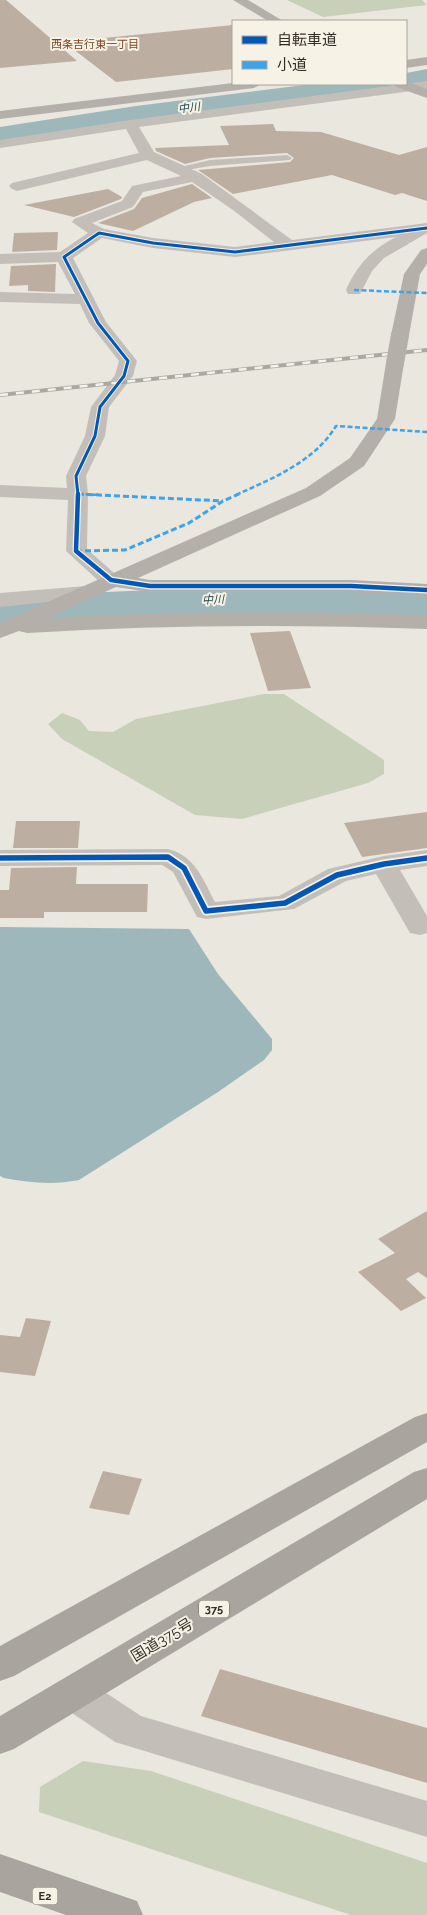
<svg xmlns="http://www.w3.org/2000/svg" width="427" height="1915" font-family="Raleway,'Noto Sans JP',sans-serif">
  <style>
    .green { fill: #c8d0ba }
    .water { fill: #9db7ba }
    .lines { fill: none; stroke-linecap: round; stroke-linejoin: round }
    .river { fill: #9db7ba; fill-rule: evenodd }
    .building { fill: #bdaea2 }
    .lane { fill: #c3bfb8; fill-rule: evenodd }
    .street { fill: #c3bfb8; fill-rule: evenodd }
    .secondary { fill: #b4afa9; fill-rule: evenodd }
    .highway { fill: #a9a59e; fill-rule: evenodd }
    .rail-casing { stroke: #aba7a2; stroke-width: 4 }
    .rail { stroke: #f7f2e6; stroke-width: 2.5; stroke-dasharray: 8; stroke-linecap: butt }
    .secondary-bridge { stroke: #b4afa9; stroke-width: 18 }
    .quiet-far1 { stroke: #3ea3eb; stroke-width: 2.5; stroke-dasharray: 5 2.5; stroke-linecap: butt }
    .quiet { stroke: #3ea3eb; stroke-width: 3; stroke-dasharray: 6 3; stroke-linecap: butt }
    .cycleway-far2-casing { stroke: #f7f2e6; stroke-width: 5 }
    .cycleway-far1-casing { stroke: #f7f2e6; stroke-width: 7 }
    .cycleway-casing { stroke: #f7f2e6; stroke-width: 9 }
    .cycleway-far2 { stroke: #0057b8; stroke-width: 3 }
    .cycleway-far1 { stroke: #0057b8; stroke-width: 4.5 }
    .cycleway { stroke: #0057b8; stroke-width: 5.5 }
    .labels { text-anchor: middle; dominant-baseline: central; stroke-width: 4; stroke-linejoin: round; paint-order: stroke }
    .far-neighbourhood-label { font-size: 11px; fill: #7c4727; stroke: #f7f2e6 }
    .far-water-label { font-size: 11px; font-style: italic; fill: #204851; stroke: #f7f2e6 }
    .shield { fill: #f7f2e6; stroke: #6e6860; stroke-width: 1 }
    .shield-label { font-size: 11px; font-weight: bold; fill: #332d27 }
    .near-street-label { font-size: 15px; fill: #332d27; stroke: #f7f2e6 }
  </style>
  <rect width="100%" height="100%" fill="#eae7df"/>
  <g class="green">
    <polygon points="287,0 422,0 427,5 323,17"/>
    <polygon points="264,694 284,694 384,760 384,774 368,783 242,819 195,815 62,739 48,724 62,713 80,720 89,731 113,732 136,719"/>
    <polygon points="83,1761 151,1771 427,1863 427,1915 351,1915 39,1812 40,1787"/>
  </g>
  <path class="water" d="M0,927L189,929L218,974L272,1039V1050L264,1060L218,1092L79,1180C53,1185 30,1183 4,1178L0,1176Z"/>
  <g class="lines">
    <g class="river">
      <polygon points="427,69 427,87 406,90 396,87 394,84 406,84 406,73"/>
      <polygon points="312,84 392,84 388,90 378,93 136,124 0,145 0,127 136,106"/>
      <polygon points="320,586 427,589 427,617 267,614 0,625 0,597 214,587"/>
    </g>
  </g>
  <g class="building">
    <polygon points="0,0 6,0 77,61 0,68"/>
    <polygon points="233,25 233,69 116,82 64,42"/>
    <polygon points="273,124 276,131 321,132 399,155 427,147 427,201 402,193 395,195 332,175 233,194 198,170 290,162 294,158 287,153 210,158 185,164 156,151 155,148 229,145 220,126"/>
    <polygon points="192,184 212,198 194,202 133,231 98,223 134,209 142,198"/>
    <polygon points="108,189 122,197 121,199 74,217 24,205"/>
    <polygon points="58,232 57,250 12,252 14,233"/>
    <polygon points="56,264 55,292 28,291 28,285 9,286 11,266"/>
    <polygon points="290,631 311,688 268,691 250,633"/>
    <polygon points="427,812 427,848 362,857 344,823"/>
    <polygon points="16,821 80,821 78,848 13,848"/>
    <polygon points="77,867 76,884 148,884 147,912 44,912 44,918 0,918 0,890 9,890 11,868"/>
    <polygon points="427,1211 427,1278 418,1272 406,1279 426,1298 401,1311 358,1272 395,1253 378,1239"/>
    <polygon points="26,1318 51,1321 35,1376 0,1372 0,1335 20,1337"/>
    <polygon points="103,1471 142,1479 129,1515 89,1508"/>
    <polygon points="220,1669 427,1728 427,1783 201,1716"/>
  </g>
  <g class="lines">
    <polygon class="lane" points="287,155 292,158 290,160 210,166 181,171 176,168 210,160"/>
    <g class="street">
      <path d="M427,81V89L139,127L154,152L202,174L292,240L427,223V233L384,258L372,271L360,294H348L346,290C357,265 372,249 396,237L235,257L153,248L102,238L73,258L106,322L137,361L133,376L109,407L105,436L86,476L88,494L87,549L122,580L119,585L111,586L103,585L66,551L68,500L0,497V485L67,488L66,476L85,436L91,407L115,375L119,361L89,323L80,304L0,302V292L75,294L58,262L0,264V254L60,252L88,233L72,222L74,219L122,201L132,186L181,176L147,160L17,191L12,189L9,186L12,183L139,153L126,129L0,148V140L130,120ZM192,182L233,210L274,242L235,247L153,238L104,229L92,223L133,207L143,192Z"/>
      <polygon points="86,586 94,587 97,592 94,597 0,607 0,593"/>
      <path d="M168,849C195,856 203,879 215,902L279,896L328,869L384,856L427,850V866L400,870L427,916V933L420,935L410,933L376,874L346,881L294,909L206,919L197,917L173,872L162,865L0,866V850Z"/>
      <polygon points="74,1676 88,1681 141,1716 427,1801 427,1837 115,1742 60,1705 54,1693 60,1681"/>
    </g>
    <g class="secondary">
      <polygon points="233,0 248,0 283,21 268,21"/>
      <polygon points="427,57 427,65 406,68 406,60"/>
      <polygon points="406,81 427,89 427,98 396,87 394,84 406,84"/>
      <polygon points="233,83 261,84 254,88 0,119 0,111"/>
      <polygon points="427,248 427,264 420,274 409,335 406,339 394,339 391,335 404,274 421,250"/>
      <path d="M395,358L401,359L404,363L395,419L364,466L320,496L138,578L150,580H351L427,584V596L351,592H150L116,587L47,618C174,611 300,611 427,615V629C293,624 160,625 27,633L19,631L0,638V623L306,488L350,458L377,419L386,363L389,359Z"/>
    </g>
    <g class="highway">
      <polygon points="427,1413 427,1442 14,1676 0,1681 0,1646 415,1417"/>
      <polygon points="427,1468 427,1499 14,1749 0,1754 0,1716 414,1472"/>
      <polygon points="0,1854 137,1901 143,1915 66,1915 0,1892"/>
    </g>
    <g class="rail-casing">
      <polyline id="rail" points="0,395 427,350"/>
    </g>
    <use href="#rail" class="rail"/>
    <polyline class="secondary-bridge" points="395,363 400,335"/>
    <g class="quiet-far1">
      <polyline points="354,290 427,293"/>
      <polyline points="78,494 101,495"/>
      <path d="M236,495C273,478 314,462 336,426L427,432"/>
    </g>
    <g class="quiet">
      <polyline points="78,494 223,501"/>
      <polyline points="76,551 125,550 189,523 223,501 239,494"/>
    </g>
    <g class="cycleway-far2-casing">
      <polyline id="cycleway-far2" points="78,495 76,476 95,436 100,407 124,376 128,361 98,323 64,257 99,233 153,243 235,252 427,228"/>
    </g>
    <g class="cycleway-far1-casing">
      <polyline id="cycleway-far1" points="78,494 76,551 111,580 150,586 351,586 427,590"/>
    </g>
    <g class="cycleway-casing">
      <polyline id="cycleway" points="0,858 168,857 184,868 206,911 285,903 337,875 384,864 427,858"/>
    </g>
    <use href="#cycleway-far2" class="cycleway-far2"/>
    <use href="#cycleway-far1" class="cycleway-far1"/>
    <use href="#cycleway" class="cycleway"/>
  </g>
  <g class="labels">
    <g class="far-neighbourhood-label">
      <text x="95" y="44">西条吉行東一丁目</text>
    </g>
    <g class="far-water-label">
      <text transform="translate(189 108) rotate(-7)">中川</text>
      <text transform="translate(213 600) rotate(-3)">中川</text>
    </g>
    <g class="shield">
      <rect x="199" y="1600.5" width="30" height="17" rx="4"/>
      <rect x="32.5" y="1887.5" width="25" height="17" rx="4"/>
    </g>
    <g class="shield-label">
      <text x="214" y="1609">375</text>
      <text x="45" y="1896">E2</text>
    </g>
    <g class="near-street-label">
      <text transform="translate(162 1640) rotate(-31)">国道375号</text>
    </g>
  </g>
  <rect x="232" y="20" width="175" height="65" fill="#f7f2e6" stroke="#a9a39a"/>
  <rect x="242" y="36" width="25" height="8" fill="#0057b8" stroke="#a9a39a"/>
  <text x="277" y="45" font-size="15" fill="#332d27">自転車道</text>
  <rect x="242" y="61" width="25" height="8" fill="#3ea3eb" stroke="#a9a39a"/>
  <text x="277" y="70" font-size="15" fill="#332d27">小道</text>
</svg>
